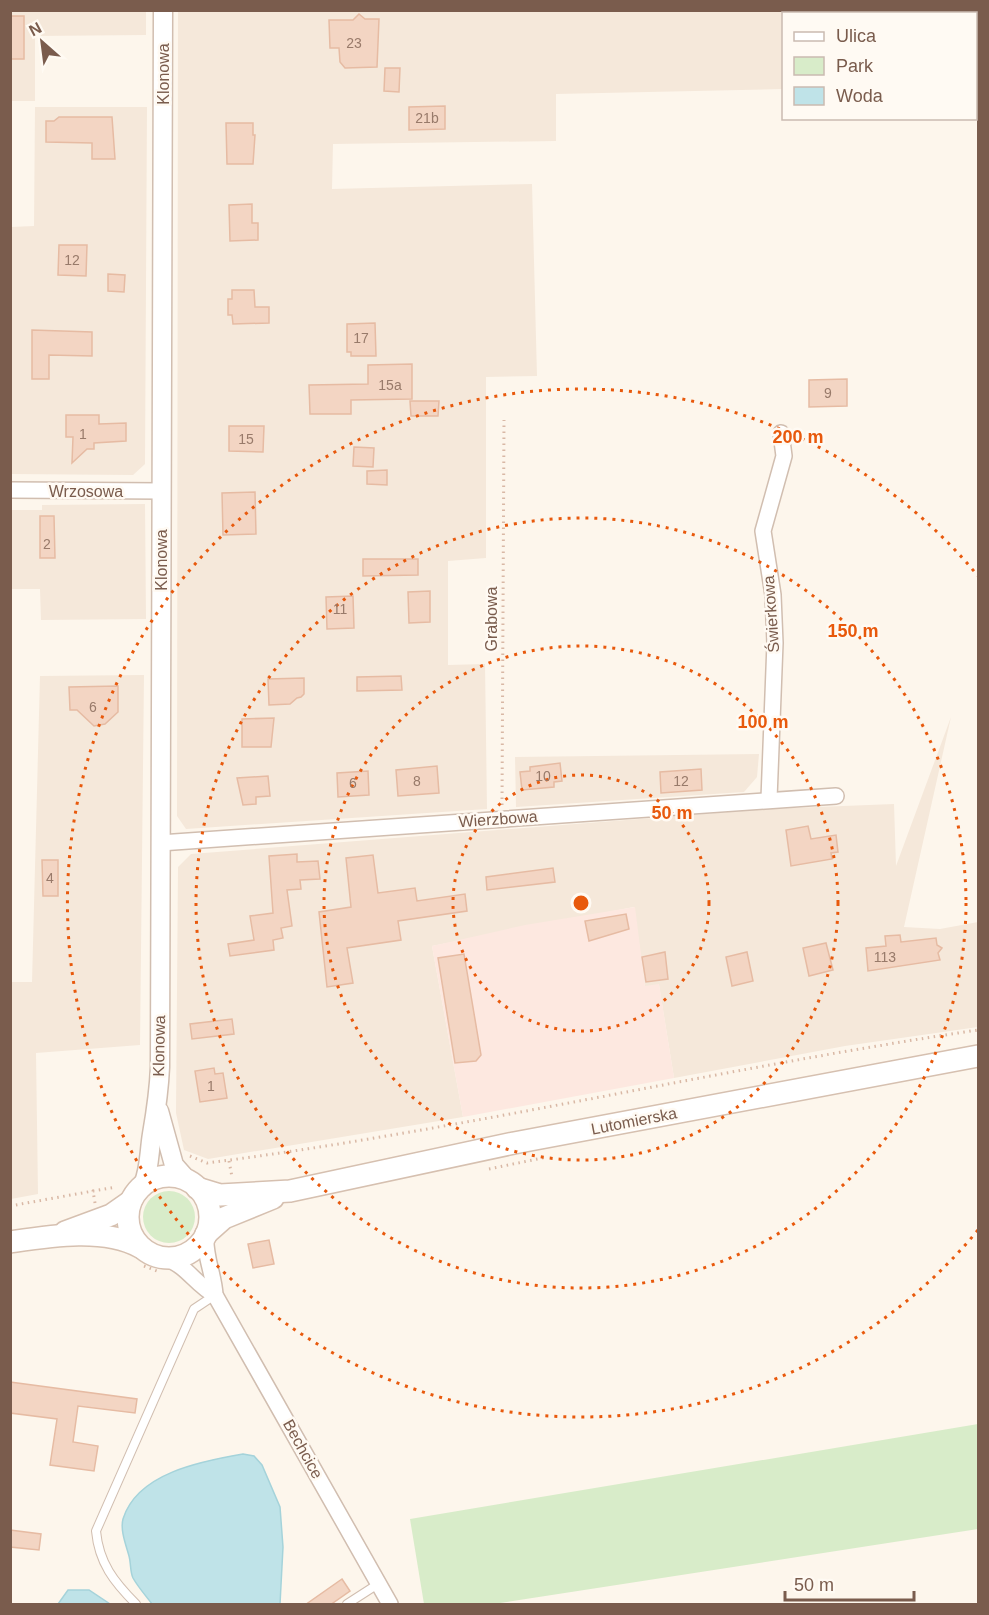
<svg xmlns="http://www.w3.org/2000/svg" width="989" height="1615" font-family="Helvetica,sans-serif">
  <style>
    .residential { fill: #f5e8da }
    .commercial { fill: #fde8e0 }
    .green { fill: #d8ecc9 }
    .water { fill: #bfe3e8; stroke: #a5d3da; stroke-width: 1.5 }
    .building { fill: #f3d5c3; stroke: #e6bba3; stroke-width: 1.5 }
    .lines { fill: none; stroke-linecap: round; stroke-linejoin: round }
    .service-casing { stroke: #d1beb0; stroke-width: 10 }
    .minor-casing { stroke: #d1beb0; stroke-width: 18 }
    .tertiary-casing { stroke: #d1beb0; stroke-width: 21 }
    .secondary-casing { stroke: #d6c0b0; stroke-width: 24 }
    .path { stroke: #d9b8a5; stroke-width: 3; stroke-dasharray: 1.5 4.5; stroke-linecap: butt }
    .service { stroke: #fff; stroke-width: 8 }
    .minor { stroke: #fff; stroke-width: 15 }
    .tertiary { stroke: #fff; stroke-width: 18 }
    .secondary { stroke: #fff; stroke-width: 21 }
    .ring { fill: none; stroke: #e8590c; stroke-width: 3; stroke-dasharray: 3 6 }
    .labels { text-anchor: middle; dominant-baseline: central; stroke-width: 5; stroke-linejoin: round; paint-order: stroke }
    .number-label { font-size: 14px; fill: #987a6a }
    .street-label { font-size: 16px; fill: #7a5c4d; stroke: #fffaf3 }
    .centre { fill: #e8590c; stroke: #fffaf3; stroke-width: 3 }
    .ring-label { font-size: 18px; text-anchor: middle; font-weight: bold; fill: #e8590c; stroke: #fffaf3; stroke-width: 5; stroke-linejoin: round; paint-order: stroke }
  </style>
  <rect width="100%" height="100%" fill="#fdf6ec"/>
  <g class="residential">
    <polygon points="10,11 146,11 146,35 35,36 35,101 11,101"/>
    <polygon points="178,11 890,11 890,14 784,14 783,89 556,94 556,141 333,144 332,189 532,184 537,376 486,377 486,558 448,561 448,665 485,664 487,809 186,829 177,816"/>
    <polygon points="35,107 147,107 145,464 133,475 11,474 11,227 34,226"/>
    <polygon points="145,504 146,619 41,620 40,589 11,589 11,510 42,510 42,505"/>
    <polygon points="144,675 140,1045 36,1053 38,1194 11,1199 11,982 32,982 40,676"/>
    <polygon points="951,717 904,927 940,929 978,922 978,1027 845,1046 674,1078 659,985 645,987 634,907 432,946 463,1117 208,1159 184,1150 176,1113 178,867 191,854 767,809 894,804 896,866"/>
    <polygon points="759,754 757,777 744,792 516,807 515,757"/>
  </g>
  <polygon class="commercial" points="635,907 645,986 659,984 674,1078 463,1117 432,946 525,925"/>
  <g class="green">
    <circle cx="169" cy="1217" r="26"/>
    <polygon points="978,1424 978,1529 494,1604 424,1604 410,1519"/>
  </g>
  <g class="water">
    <path d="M243,1454L254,1456L262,1465L280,1507L283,1547L280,1604H152C146,1596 138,1587 133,1578C130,1572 131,1563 129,1556C126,1545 120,1530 123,1519C137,1473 202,1461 243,1454Z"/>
    <polygon points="68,1590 89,1590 110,1604 58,1604"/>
  </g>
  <g class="building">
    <polygon points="359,14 365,19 379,19 377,67 345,68 340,62 339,48 330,48 329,20 353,20"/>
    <rect x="10" y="16" width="14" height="43"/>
    <polygon points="385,68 400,68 399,92 384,91"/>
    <polygon points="445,106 445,129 409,130 409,107"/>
    <polygon points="59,117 112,117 115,159 92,159 92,143 46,142 46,121 54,121"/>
    <polygon points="226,123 253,123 253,135 255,135 253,164 227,164"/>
    <polygon points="252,204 252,223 258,223 258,240 230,241 229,205"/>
    <polygon points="59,245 87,245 86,276 58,275"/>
    <polygon points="108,274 125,275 124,292 108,291"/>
    <polygon points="232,290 254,290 255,307 269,307 269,323 233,324 232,315 228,315 228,299 232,299"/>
    <polygon points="375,323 376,356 351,356 351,352 347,352 347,324"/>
    <polygon points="32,330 92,332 92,356 49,355 49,379 32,379"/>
    <polygon points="412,364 412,399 351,400 351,414 310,414 309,385 368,384 368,365"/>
    <polygon points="847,379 847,406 809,407 809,380"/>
    <polygon points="410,401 439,401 438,416 411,416"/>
    <polygon points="66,415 99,415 99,424 126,423 126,441 94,443 94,449 87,449 72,463 73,437 66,437"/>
    <polygon points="229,426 264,426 263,452 229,451"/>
    <polygon points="354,447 374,448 373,467 353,466"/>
    <polygon points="387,470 387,485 367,484 367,471"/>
    <polygon points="255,492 256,534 223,535 222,493"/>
    <polygon points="40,516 54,516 55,558 40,558"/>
    <polygon points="363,559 418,559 418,575 363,576"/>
    <polygon points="430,591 430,622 409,623 408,592"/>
    <polygon points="353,596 354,628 327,629 326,597"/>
    <polygon points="401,676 402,690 357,691 357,677"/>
    <polygon points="304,678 304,694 301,697 297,698 290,704 269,705 268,679"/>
    <polygon points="118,686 118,712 105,724 94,726 77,710 70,710 69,687"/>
    <polygon points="274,718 271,747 242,747 242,719"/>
    <polygon points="560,763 562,781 554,782 554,787 522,790 520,772 530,771 530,767"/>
    <polygon points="437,766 439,793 398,796 396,770"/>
    <polygon points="701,769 702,790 661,793 660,772"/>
    <polygon points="368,771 369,795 338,797 337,773"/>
    <polygon points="268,776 270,796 256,797 256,804 243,805 237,778"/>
    <polygon points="808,826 811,839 836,835 838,852 831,853 832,859 791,866 786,830"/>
    <polygon points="297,854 297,862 318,861 320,879 300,880 301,889 287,890 292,926 281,928 283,938 273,940 274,950 230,956 228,944 254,940 250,916 273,913 269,856"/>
    <polygon points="373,855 378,893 415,888 417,901 465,894 467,911 398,921 401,940 347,948 353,983 327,987 319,912 351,907 346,858"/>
    <polygon points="42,860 58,860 58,896 43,896"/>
    <polygon points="553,868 555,882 487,890 486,877"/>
    <polygon points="626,914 629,929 589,941 585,921"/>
    <polygon points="900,935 901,942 936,938 937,945 942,948 938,953 940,960 868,971 866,948 886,946 885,936"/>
    <polygon points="826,943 833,970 809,976 803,948"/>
    <polygon points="665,952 668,979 646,982 642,957"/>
    <polygon points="747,952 753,981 732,986 726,957"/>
    <polygon points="464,954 481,1055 476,1061 455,1063 438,958"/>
    <polygon points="232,1019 234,1034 192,1039 190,1024"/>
    <polygon points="214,1068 215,1074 223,1073 227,1098 200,1102 195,1071"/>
    <polygon points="269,1240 274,1264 253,1268 248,1244"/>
    <polygon points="10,1382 137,1399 135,1413 78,1406 73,1442 98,1446 94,1471 50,1465 57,1419 10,1413"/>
    <polygon points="10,1530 41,1534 39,1550 10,1547"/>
    <polygon points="342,1579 350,1591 330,1605 305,1605"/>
  </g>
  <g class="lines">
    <g class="service-casing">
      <g id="service">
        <path d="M136,1604C114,1582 99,1563 96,1531L194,1309L215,1295"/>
        <polyline points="347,1604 378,1584"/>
      </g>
    </g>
    <g class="minor-casing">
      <g id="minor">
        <polyline points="10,490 162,491"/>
        <polyline points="769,799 775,643 773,595 763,531 784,456 781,433"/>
        <polyline points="160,843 836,796"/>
        <path d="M206,1234C204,1256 214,1274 215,1295L390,1604"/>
        <path d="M167,1259C187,1266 196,1285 215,1295"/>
      </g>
    </g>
    <g class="tertiary-casing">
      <g id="tertiary">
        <polyline points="159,1111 174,1165 189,1182"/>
        <path d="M143,1185C150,1168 149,1152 152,1134C156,1111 159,1091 160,1067L163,10"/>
      </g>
    </g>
    <g class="secondary-casing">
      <g id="secondary">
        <circle cx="169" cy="1217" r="41"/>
        <polyline points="197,1188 220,1195 290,1191 514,1143 978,1056"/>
        <polyline points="65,1232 111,1215 131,1201"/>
        <polyline points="206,1234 224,1218 273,1198"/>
        <path d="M10,1242C50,1236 104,1227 140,1247"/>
      </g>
    </g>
    <g class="path">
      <polyline points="502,805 504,420"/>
      <path d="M190,1156L207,1163C466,1130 720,1068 978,1030"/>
      <polyline points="229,1161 232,1177"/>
      <polyline points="489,1169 547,1157"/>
      <polyline points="95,1203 93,1191 116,1187"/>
      <polyline points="10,1206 93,1191"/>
      <polyline points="144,1266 157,1271"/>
    </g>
    <use href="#service" class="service"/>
    <use href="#minor" class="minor"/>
    <use href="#tertiary" class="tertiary"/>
    <use href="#secondary" class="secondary"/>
  </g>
  <g class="ring">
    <circle cx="581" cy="903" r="128"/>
    <circle cx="581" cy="903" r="257"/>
    <circle cx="581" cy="903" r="385"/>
    <path d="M978 1230A514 514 0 1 1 978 576"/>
  </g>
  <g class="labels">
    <g class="number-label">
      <text x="354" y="43">23</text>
      <text x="427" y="118">21b</text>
      <text x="72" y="260">12</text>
      <text x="361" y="338">17</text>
      <text x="390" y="385">15a</text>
      <text x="828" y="393">9</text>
      <text x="83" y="434">1</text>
      <text x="246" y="439">15</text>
      <text x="47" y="544">2</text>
      <text x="340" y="609">11</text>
      <text x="93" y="707">6</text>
      <text x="543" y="776">10</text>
      <text x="417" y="781">8</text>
      <text x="681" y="781">12</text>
      <text x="353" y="783">6</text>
      <text x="50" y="878">4</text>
      <text x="885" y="957">113</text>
      <text x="211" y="1086">1</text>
    </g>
    <g class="street-label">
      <text transform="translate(163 74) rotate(-90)">Klonowa</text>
      <text x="86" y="491">Wrzosowa</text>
      <text transform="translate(161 560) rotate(-90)">Klonowa</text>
      <text transform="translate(771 614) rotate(-94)">Świerkowa</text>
      <text transform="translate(491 619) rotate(-90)">Grabowa</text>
      <text transform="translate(498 819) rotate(-4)">Wierzbowa</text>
      <text transform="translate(159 1046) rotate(-89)">Klonowa</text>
      <text transform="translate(634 1121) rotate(-11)">Lutomierska</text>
      <text transform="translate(303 1449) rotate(61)">Bechcice</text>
    </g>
  </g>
  <circle cx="581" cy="903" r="9" class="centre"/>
  <g class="ring-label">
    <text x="798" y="443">200 m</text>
    <text x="853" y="637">150 m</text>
    <text x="763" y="728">100 m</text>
    <text x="672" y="819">50 m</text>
  </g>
  <rect width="989" height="1615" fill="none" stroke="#7a5c4d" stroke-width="24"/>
  <rect x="782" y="12" width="195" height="108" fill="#fffaf3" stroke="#cabbb1" stroke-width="1.5"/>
  <rect x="794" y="32" width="30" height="9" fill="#ffffff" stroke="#cabbb1" stroke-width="1.5"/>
  <text x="836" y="42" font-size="18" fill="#7a5c4d">Ulica</text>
  <rect x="794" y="57" width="30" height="18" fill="#d8ecc9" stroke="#cabbb1" stroke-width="1.5"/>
  <text x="836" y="72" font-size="18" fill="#7a5c4d">Park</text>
  <rect x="794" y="87" width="30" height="18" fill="#bfe3e8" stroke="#cabbb1" stroke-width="1.5"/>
  <text x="836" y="102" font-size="18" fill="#7a5c4d">Woda</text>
  <g transform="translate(42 42) rotate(332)" stroke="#fffaf3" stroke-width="4.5" paint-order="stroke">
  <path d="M0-4.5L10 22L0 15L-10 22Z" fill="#7a5c4d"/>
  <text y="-9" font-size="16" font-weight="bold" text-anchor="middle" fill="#7a5c4d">N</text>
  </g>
  <path d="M785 1591v9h129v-9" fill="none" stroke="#7a5c4d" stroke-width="3"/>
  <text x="794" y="1591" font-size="18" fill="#7a5c4d" stroke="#fffaf3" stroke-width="4.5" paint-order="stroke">50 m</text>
</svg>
